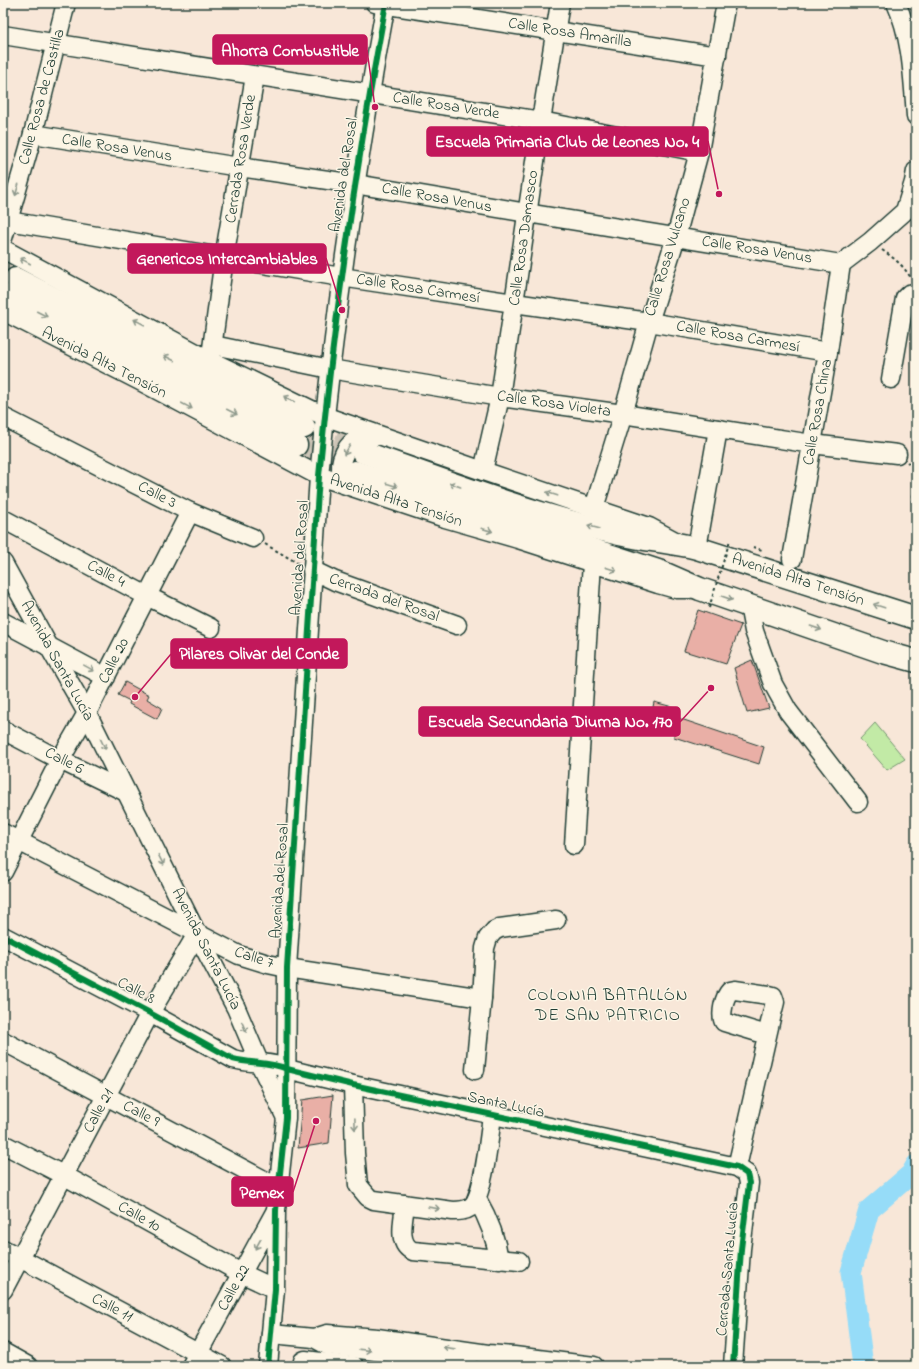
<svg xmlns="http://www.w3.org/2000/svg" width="919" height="1369" font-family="'Indie Flower',sans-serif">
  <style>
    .green { fill: #c2eaa6; stroke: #70946d }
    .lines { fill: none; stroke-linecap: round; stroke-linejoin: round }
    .river { stroke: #96dcf8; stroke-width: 21 }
    .building { fill: #e9afa6; stroke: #1f3d34 }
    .major-tunnel { stroke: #cdc5b7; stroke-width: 22; stroke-dasharray: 22 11; stroke-linecap: butt }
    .minor-casing { stroke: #1f3d34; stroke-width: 21 }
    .major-casing { stroke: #1f3d34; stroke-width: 25 }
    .path { stroke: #1f3d34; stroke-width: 2; stroke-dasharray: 3 3; stroke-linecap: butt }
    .minor { stroke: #fcf5e5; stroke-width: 18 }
    .major { stroke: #fcf5e5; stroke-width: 22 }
    .path-bridge { stroke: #1f3d34; stroke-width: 2; stroke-dasharray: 3 3; stroke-linecap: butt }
    .cycleway-casing { stroke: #fcf5e5; stroke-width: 8 }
    .cycleway { stroke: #00873e; stroke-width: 6 }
    .oneway { stroke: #8e998c }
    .labels { text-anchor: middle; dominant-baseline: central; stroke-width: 3; stroke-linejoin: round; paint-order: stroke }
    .street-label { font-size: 16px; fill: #1f3d34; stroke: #fcf5e5 }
    .neighbourhood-label { font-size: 17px; letter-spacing: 1px; fill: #1f3d34; stroke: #fcf5e5 }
    .leader { fill: none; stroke: #c2185b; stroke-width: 1.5 }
    .callout-dot { fill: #c2185b; stroke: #fcf5e5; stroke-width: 1.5 }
    .callout { fill: #c2185b; stroke: #c2185b; stroke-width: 1.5 }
    .callout-label { font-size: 17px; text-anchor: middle; font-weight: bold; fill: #fff }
  </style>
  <rect width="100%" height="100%" fill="#f8e7d8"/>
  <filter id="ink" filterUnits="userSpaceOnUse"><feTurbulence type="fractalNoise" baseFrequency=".025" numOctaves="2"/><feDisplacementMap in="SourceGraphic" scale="8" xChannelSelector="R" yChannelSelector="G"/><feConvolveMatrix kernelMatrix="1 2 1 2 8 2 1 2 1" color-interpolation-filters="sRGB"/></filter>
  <g filter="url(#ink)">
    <polygon class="green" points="875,723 905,759 887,770 860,739"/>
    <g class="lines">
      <polyline class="river" points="863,1366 851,1272 869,1210 911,1174 916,1165"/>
    </g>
    <g class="building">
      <polygon points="698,610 741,625 726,664 684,651"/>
      <polygon points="752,660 769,708 747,713 734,668"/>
      <polygon points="125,682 149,695 147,699 162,708 157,719 129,704 130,701 118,695"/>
      <polygon points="654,702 680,709 678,718 764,747 759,764 674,737 674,733 667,730 672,716 653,707"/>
      <polygon points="333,1095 329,1143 298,1148 302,1100"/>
    </g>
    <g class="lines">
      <g class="major-tunnel">
        <polyline points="3,272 16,279"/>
        <polyline points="304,427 363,452"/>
        <polyline points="296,445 355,472"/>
      </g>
      <g class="minor-casing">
        <g id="minor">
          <polyline points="375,3 717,56"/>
          <path d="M896,3C912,38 913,78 916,116"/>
          <polyline points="3,35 541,121 699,152"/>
          <polyline points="33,134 239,167 355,184 527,213 841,264"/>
          <polyline points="8,221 341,277 514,303 649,322 828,352"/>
          <polyline points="3,238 33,134 66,3"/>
          <polyline points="3,249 211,361 324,416 483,471 649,527 675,541"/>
          <polyline points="841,264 870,242 905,211 914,182 916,171"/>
          <polyline points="3,311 140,381 319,476 445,518 518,539 658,584 676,589 690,589"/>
          <polyline points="213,345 330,369 500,397 623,414 812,444 897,454"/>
          <polyline points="211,356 224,258 255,76"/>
          <polyline points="891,379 905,298 909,294 916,293"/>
          <polyline points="3,417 190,512 253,538"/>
          <polyline points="483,471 500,397 541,121 560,3"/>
          <path d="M351,486C348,483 344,479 342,474C338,460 347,443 360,438C366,435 373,436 379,436"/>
          <polyline points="594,508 623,414 649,322 676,237 699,152 726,3"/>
          <polyline points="3,519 147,596 211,628"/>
          <polyline points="697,548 718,429"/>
          <polyline points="792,559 828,352 841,264"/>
          <polyline points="3,563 48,645 87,713 197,934 236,1008 259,1062 285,1116"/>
          <polyline points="312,570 335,581 457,625"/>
          <polyline points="749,605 754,631 773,684 788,711 858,802"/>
          <polyline points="3,622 106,677"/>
          <polyline points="3,730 60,760 126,792"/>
          <polyline points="3,833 239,955 268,964 287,968 482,998"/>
          <polyline points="574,845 592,563"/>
          <polyline points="3,872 60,760 87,713 190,512"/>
          <path d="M3,936L150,1013L233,1059C251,1064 270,1061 287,1069L353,1085L737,1167L747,1174L749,1183L741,1249L733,1366"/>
          <polyline points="3,1041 279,1188"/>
          <polyline points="475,1070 482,998 485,948 488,938 494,931 500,928 556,920"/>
          <path d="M353,1085L355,1153L358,1185L368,1197L374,1200L453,1211C459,1211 465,1211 471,1207C483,1198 490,1132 492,1115"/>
          <polyline points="3,1144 65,1176 241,1273 275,1289"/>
          <path d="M737,1167L772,1014L775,1002L773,996L769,995L735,990L730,991C724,997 720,1015 724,1022L767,1035"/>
          <path d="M477,1199C488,1218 496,1237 499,1260"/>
          <path d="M405,1204C404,1219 396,1244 413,1251L519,1261"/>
          <polyline points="3,1249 222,1366"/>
          <polyline points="3,1290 150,1013 197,934"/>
          <polyline points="271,1334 314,1338 327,1345 407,1355 468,1366"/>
          <polyline points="314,1338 327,1334 377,1338 488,1354 514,1356 594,1366"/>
          <polyline points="3,1352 28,1366"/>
          <polyline points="191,1366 275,1212"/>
          <path d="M268,1366L275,1289L276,1210L286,1118L287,968L319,476C334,317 357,160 386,3"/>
          <polyline points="302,1366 303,1361 305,1360 354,1366"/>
        </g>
      </g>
      <g class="major-casing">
        <g id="major">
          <polyline points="16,279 304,427"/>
          <polyline points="7,296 296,445"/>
          <path d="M363,452C447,482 532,514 619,534C645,540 671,542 697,548L916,618"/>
          <polyline points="355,472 465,509 615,557 661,572 700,589 883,652 916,661"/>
        </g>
      </g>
      <g class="path">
        <path d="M882,250C894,258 903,265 911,278"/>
        <polyline points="907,462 916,468"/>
        <polyline points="912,503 916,480"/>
        <polyline points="265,544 299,564"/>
        <polyline points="753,547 762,550"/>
      </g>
      <use href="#minor" class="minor"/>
      <use href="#major" class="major"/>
      <polyline class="path-bridge" points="709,608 730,540"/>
      <g class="cycleway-casing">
        <g id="cycleway">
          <path d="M3,936L150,1013L233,1059C251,1064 270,1061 287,1069L353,1085L737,1167L747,1174L749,1183L741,1249L733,1366"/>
          <path d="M268,1366L275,1289L276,1210L286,1118L287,968L319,476C334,317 357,160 386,3"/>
        </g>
      </g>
      <use href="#cycleway" class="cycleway"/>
    </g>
    <defs><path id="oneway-shaft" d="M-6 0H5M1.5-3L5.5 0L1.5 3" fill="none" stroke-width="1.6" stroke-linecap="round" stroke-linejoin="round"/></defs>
    <g class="oneway">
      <use href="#oneway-shaft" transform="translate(17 190) rotate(106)"/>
      <use href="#oneway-shaft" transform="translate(25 261) rotate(-152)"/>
      <use href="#oneway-shaft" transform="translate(42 314) rotate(27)"/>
      <use href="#oneway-shaft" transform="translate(139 322) rotate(-152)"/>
      <use href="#oneway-shaft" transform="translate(169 358) rotate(-153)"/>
      <use href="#oneway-shaft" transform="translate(289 399) rotate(-154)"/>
      <use href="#oneway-shaft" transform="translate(187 406) rotate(28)"/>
      <use href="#oneway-shaft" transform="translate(232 412) rotate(27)"/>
      <use href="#oneway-shaft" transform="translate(347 450) rotate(121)"/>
      <use href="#oneway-shaft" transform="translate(392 485) rotate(18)"/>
      <use href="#oneway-shaft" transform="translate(455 485) rotate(-161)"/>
      <use href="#oneway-shaft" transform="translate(552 494) rotate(-162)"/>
      <use href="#oneway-shaft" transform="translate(593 527) rotate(-165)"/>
      <use href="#oneway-shaft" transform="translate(487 530) rotate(16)"/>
      <use href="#oneway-shaft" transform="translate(611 569) rotate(18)"/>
      <use href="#oneway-shaft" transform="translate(727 598) rotate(19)"/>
      <use href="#oneway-shaft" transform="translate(879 606) rotate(-162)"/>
      <use href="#oneway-shaft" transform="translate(816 628) rotate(19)"/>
      <use href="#oneway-shaft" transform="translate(89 668) rotate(29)"/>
      <use href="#oneway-shaft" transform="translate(103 744) rotate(64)"/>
      <use href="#oneway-shaft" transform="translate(161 860) rotate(63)"/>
      <use href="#oneway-shaft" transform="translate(244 1027) rotate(67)"/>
      <use href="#oneway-shaft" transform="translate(355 1124) rotate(89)"/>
      <use href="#oneway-shaft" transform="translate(434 1208) rotate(8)"/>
      <use href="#oneway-shaft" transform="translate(258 1244) rotate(119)"/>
      <use href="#oneway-shaft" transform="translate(449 1348) rotate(-172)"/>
      <use href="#oneway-shaft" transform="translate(365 1350) rotate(7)"/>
    </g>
  </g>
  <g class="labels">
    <g class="street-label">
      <text transform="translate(570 33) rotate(9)">Calle Rosa Amarilla</text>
      <text transform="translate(42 97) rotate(-75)">Calle Rosa de Castilla</text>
      <text transform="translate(446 106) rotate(9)">Calle Rosa Verde</text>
      <text transform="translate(117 148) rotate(9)">Calle Rosa Venus</text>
      <text transform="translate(241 159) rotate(-81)">Cerrada Rosa Verde</text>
      <text transform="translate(344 175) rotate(-81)">Avenida del Rosal</text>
      <text transform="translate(437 198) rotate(10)">Calle Rosa Venus</text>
      <text transform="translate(524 238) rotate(-82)">Calle Rosa Damasco</text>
      <text transform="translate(757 250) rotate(9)">Calle Rosa Venus</text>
      <text transform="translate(668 257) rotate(-73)">Calle Rosa Vulcano</text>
      <text transform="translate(418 289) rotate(9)">Calle Rosa Carmesí</text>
      <text transform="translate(738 337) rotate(10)">Calle Rosa Carmesí</text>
      <text transform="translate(104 363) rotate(27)">Avenida Alta Tensión</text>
      <text transform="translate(554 404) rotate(8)">Calle Rosa Violeta</text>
      <text transform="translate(818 412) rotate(-80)">Calle Rosa China</text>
      <text transform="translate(157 495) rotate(27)">Calle 3</text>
      <text transform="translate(396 501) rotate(18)">Avenida Alta Tensión</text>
      <text transform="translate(300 558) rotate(-86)">Avenida del Rosal</text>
      <text transform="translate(106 574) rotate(28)">Calle 4</text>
      <text transform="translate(798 580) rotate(18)">Avenida Alta Tensión</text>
      <text transform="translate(384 598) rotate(20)">Cerrada del Rosal</text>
      <text transform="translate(57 661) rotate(61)">Avenida Santa Lucía</text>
      <text transform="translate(114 661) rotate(-63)">Calle 20</text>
      <text transform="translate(64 761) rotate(27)">Calle 6</text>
      <text transform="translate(280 881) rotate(-86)">Avenida del Rosal</text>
      <text transform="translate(206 949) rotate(63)">Avenida Santa Lucía</text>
      <text transform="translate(254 958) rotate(18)">Calle 7</text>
      <text transform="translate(136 991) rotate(28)">Calle 8</text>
      <text transform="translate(506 1105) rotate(12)">Santa Lucía</text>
      <text transform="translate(99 1111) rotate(-62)">Calle 21</text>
      <text transform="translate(141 1114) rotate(28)">Calle 9</text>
      <text transform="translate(139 1217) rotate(29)">Calle 10</text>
      <text transform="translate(728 1269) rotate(-85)">Cerrada Santa Lucía</text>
      <text transform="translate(234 1288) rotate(-61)">Calle 22</text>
      <text transform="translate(112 1308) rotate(28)">Calle 11</text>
    </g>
    <g class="neighbourhood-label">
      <text x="608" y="995">COLONIA BATALLÓN<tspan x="608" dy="20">DE SAN PATRICIO</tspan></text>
    </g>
  </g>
  <path class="leader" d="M375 107L367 50M719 194L708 141M342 310L326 258M135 697L171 654M711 688L680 722M316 1121L293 1192"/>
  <g class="callout-dot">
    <circle cx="375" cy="107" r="4"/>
    <circle cx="719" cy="194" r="4"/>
    <circle cx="342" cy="310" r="4"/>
    <circle cx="135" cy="697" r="4"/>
    <circle cx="711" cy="688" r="4"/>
    <circle cx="316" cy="1121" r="4"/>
  </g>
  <g class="callout">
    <rect x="213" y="35" width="154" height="29" rx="4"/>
    <rect x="427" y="127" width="281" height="29" rx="4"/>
    <rect x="128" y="244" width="198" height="29" rx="4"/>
    <rect x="171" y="639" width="176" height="29" rx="4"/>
    <rect x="419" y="707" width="261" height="29" rx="4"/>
    <rect x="232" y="1177" width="61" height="29" rx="4"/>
  </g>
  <g class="callout-label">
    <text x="290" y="56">Ahorra Combustible</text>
    <text x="567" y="147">Escuela Primaria Club de Leones No. 4</text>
    <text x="227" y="264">Genericos Intercambiables</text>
    <text x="259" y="659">Pilares Olivar del Conde</text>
    <text x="550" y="727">Escuela Secundaria Diurna No. 170</text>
    <text x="262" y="1198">Pemex</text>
  </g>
  <rect width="919" height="1369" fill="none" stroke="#fcf5e5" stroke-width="16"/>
  <rect x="8" y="8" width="903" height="1353" fill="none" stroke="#1f3d34" stroke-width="1.5" filter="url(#ink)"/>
</svg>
